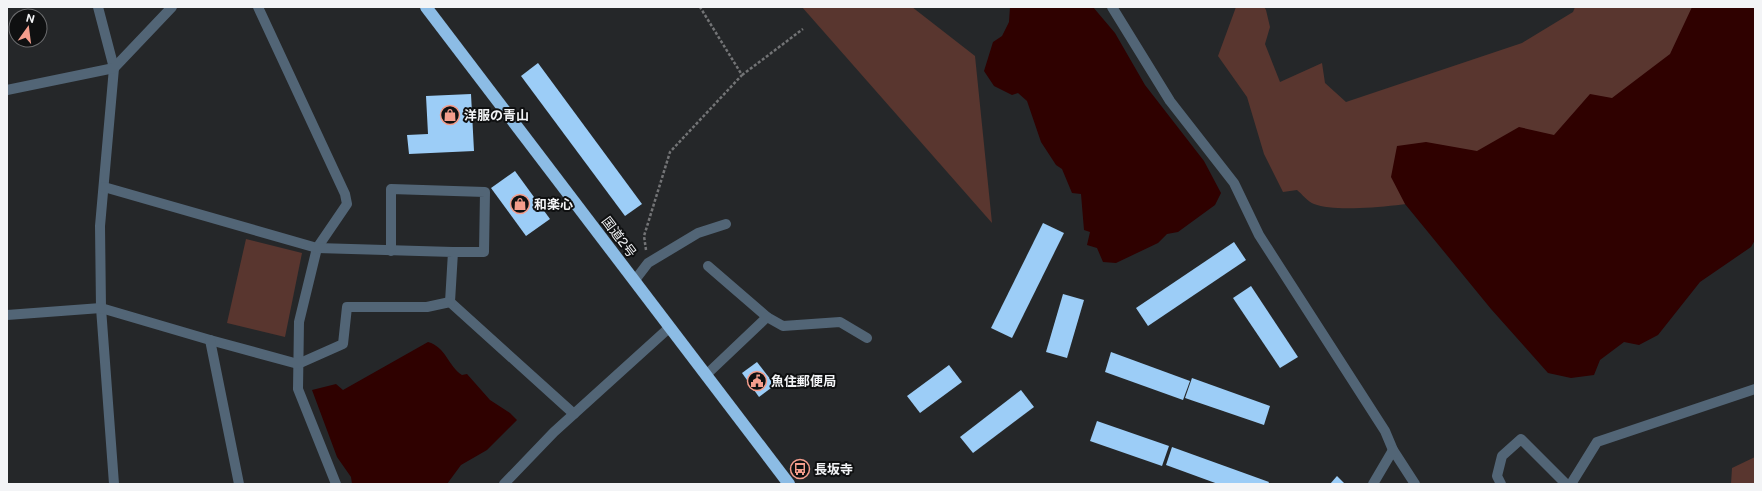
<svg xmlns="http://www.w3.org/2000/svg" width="1762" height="491" font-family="'Public Sans','Noto Sans JP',sans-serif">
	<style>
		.green { fill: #59362f }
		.water { fill: #2f0100 }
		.building { fill: #9ccdf7 }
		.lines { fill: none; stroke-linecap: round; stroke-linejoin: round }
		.path { stroke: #737476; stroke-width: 2.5; stroke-dasharray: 3 2; stroke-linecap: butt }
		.minor { stroke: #526576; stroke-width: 10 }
		.highway { stroke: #8cbce5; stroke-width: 12 }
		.labels { text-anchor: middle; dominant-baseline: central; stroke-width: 4; stroke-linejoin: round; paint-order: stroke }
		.poi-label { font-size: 13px; font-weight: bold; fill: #f3f4f6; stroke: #0f1011; text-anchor: start }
		.street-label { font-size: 13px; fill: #f3f4f6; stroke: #0f1011 }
	</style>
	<rect width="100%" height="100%" fill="#252729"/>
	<g class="green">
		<polygon points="802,7 912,7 975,56 992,223"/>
		<path d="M1236,7H1264L1266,10L1270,27L1265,44L1280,82L1322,63L1325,83L1346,102L1522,43L1573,12L1575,7H1755L1616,115L1437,200C1408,204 1339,214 1314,204C1308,202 1302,194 1297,190L1283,192L1264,154L1247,97L1218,56Z"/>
		<polygon points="246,239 302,253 285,337 227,323"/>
		<polygon points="1755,457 1755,484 1731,484 1732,468"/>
	</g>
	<g class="water">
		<polygon points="1010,7 1093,7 1115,33 1145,85 1204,161 1221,193 1215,205 1178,232 1167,234 1158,243 1116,263 1103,262 1097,248 1087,245 1090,232 1084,230 1081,194 1072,193 1062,169 1056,165 1041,142 1027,101 1018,93 1012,95 994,86 984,71 993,42 1002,36 1009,22"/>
		<polygon points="1692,7 1755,7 1755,240 1751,247 1700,282 1658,335 1639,345 1624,342 1600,360 1594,375 1571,378 1548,373 1491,309 1405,204 1391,177 1397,146 1426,142 1477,151 1519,127 1554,135 1590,94 1612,98 1670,54"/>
		<path d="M428,342C446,347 448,366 462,375L467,374L490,400L510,413L517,420L487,450L461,465L447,484H352L351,477L337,457L312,390L336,384L343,390Z"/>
	</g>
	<g class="building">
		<polygon points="538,63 642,204 625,216 521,76"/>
		<polygon points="471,94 474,151 409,154 407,135 428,134 426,96"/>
		<polygon points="515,171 550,219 526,236 491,188"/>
		<polygon points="1043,223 1064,233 1012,338 991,328"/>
		<polygon points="1234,242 1246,260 1148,326 1136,308"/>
		<polygon points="1251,286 1298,357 1280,368 1233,298"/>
		<polygon points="1063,294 1084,300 1067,358 1046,352"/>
		<polygon points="1111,352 1190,381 1183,400 1105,372"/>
		<polygon points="757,362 775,385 759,397 742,373"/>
		<polygon points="949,365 962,382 920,413 907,396"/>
		<polygon points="1192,378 1270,406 1264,425 1185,398"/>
		<polygon points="1021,390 1034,407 973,453 960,437"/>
		<polygon points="1097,421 1169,446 1162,466 1090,441"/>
		<polygon points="1172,447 1269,482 1268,484 1218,484 1166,465"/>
		<polygon points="1337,476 1345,484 1330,484"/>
	</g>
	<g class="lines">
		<g class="path">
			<polyline points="742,75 803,29"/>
			<polyline points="646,250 644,236 670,152 742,75 700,7"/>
		</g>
		<g class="minor">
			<polyline points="98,7 114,68 100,226 101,308 114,484"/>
			<polyline points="258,7 345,194 347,204 317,248 299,322 298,389 336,484"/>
			<polyline points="1112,7 1170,101 1234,183 1259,235 1385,431 1393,450 1415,484"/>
			<polyline points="7,90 114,68 172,7"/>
			<polyline points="104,187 317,248 453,252 450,302 574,414"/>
			<polyline points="391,251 391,189 485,192 484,252 453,252"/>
			<polyline points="708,266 767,317 783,326 840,322 867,338"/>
			<polyline points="635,280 648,263 698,233 726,224"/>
			<polyline points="7,315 101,308 210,340 298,364 343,344 347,307 427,307 450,302"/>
			<polyline points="210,340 239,484"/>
			<polyline points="706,375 767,317"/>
			<polyline points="504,484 554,432 670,327"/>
			<polyline points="1373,484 1393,450"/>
			<polyline points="1501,484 1497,476 1502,456 1521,439 1566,484"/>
			<polyline points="1571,484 1597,442 1755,389"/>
		</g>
		<polyline class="highway" points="426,7 789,484"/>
	</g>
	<defs>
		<symbol id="shop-ring" viewBox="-11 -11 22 22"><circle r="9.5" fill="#0f1011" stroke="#f49d8c" stroke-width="1.5"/><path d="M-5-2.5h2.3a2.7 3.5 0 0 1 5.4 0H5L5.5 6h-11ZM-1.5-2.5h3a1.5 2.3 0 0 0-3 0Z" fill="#f49d8c"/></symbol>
		<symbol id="civic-ring" viewBox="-11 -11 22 22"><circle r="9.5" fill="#0f1011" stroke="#f49d8c" stroke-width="1.5"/><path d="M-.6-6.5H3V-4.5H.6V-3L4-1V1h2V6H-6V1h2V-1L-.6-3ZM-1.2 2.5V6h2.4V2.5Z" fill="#f49d8c"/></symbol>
		<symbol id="bus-ring" viewBox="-11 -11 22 22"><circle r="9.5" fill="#0f1011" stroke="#f49d8c" stroke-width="1.5"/><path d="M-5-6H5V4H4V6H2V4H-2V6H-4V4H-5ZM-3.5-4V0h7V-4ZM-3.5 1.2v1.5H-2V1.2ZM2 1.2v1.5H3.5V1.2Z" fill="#f49d8c"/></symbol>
	</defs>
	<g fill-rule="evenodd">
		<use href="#shop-ring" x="439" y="104" width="22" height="22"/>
		<use href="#shop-ring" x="509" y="193" width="22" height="22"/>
		<use href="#civic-ring" x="746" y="370" width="22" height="22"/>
		<use href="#bus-ring" x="789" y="458" width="22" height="22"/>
	</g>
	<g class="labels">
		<g class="poi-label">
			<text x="464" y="115">洋服の青山</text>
			<text x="534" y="204">和楽心</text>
			<text x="771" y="381">魚住郵便局</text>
			<text x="814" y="469">長坂寺</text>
		</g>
		<g class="street-label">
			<text transform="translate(619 237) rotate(53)">国道2号</text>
		</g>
	</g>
	<rect width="1762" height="491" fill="none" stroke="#f3f4f6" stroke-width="16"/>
	<g transform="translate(28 28) rotate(14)"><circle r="19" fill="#0f1011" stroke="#6a6b6d"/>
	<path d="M0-3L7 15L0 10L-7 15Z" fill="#f49d8c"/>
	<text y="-6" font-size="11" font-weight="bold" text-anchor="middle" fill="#f3f4f6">N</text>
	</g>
</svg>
